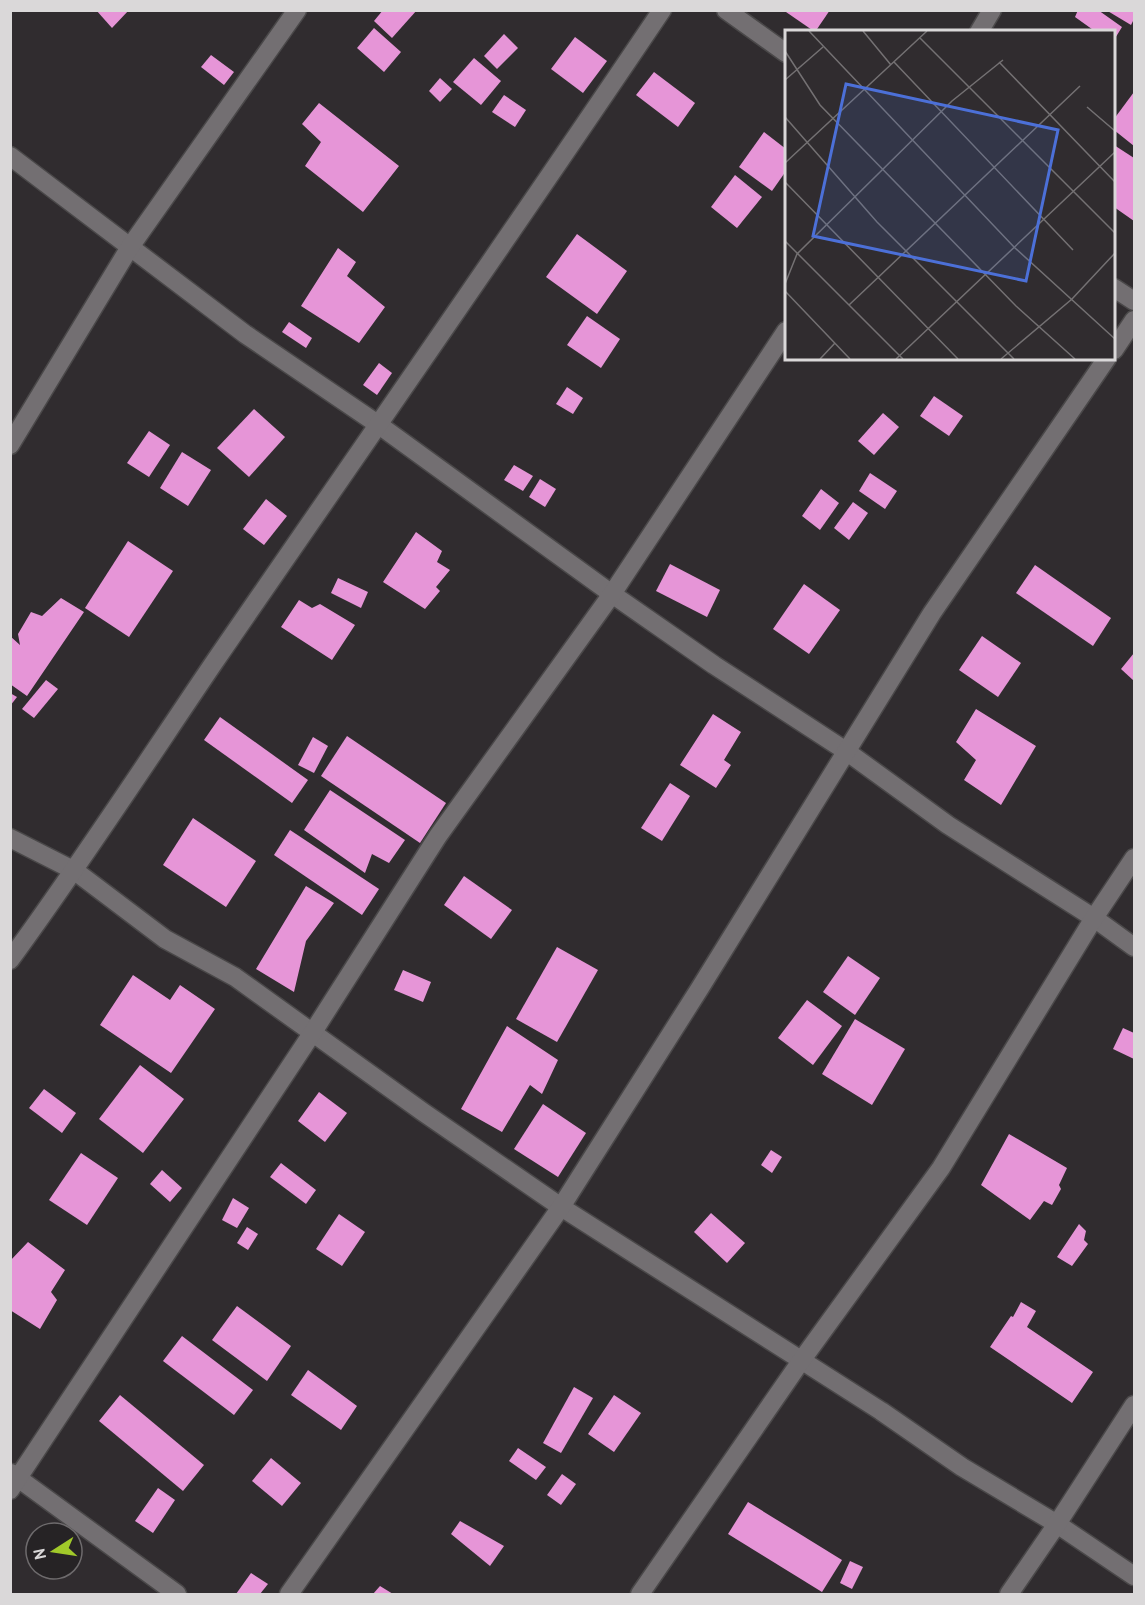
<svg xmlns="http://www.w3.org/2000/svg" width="1145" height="1605" font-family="'PT Sans',sans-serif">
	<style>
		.building { fill: #e695d7 }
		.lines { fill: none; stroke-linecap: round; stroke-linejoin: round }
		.street-casing { stroke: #4a4849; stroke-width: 21 }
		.street { stroke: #736f72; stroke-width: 18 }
		.inset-road { fill: none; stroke: #747173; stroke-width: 1.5 }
		.view { fill: #4c70d8; fill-opacity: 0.15; stroke: #4c70d8; stroke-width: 3 }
		.inset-edge { fill: none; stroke: #dad8d9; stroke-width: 3 }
	</style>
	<rect width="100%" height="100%" fill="#302c2f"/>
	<g class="building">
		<polygon points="96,10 129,10 112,28"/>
		<polygon points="383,10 417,10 392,38 374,21"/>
		<polygon points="787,10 830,10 815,32 786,12"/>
		<polygon points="1078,10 1098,10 1122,27 1114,40 1114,32 1096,32 1075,17"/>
		<polygon points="1106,10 1134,10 1134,19 1131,25"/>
		<polygon points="374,28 401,52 384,72 357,48"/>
		<polygon points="504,34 518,48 497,69 484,56"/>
		<polygon points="575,37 607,61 583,93 551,69"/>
		<polygon points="211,55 234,72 224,85 201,67"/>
		<polygon points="474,58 501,81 481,105 453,82"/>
		<polygon points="654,72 695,103 678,127 636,95"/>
		<polygon points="440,78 452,89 440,102 429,91"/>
		<polygon points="1134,92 1134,146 1114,130 1114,119"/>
		<polygon points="504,95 526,110 515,127 492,112"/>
		<polygon points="319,103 399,166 363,212 305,166 321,142 302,124"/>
		<polygon points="764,132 786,149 786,171 772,191 739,167"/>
		<polygon points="1114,145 1134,158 1134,221 1114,207"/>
		<polygon points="735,175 762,197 737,228 711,207"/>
		<polygon points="577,234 627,271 597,314 546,277"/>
		<polygon points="338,248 356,262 347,276 385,307 359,343 301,306"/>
		<polygon points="587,316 620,339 601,368 567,345"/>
		<polygon points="289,322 312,338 306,348 282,332"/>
		<polygon points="379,363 392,373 377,395 363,385"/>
		<polygon points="567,387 583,398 573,414 556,404"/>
		<polygon points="934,396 963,416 949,436 920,416"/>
		<polygon points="254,409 285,437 249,477 217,448"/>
		<polygon points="883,413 899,427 874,455 858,441"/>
		<polygon points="149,431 170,445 149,477 127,463"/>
		<polygon points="182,452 211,470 188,506 160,488"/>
		<polygon points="514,465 533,476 523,491 504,480"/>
		<polygon points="870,473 897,491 885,509 859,491"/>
		<polygon points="540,479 556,489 545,507 529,497"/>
		<polygon points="821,489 839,503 820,530 802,516"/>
		<polygon points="266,499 287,516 264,545 243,529"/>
		<polygon points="853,502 868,513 849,540 834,528"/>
		<polygon points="416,532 442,551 437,562 450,570 436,587 440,591 425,609 383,582"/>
		<polygon points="128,541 173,571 129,637 85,608"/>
		<polygon points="670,564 720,590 707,617 656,591"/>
		<polygon points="1035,565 1111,618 1093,646 1016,593"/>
		<polygon points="338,578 368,592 361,608 331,593"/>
		<polygon points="804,584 840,610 809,654 773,629"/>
		<polygon points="61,598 84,612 27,696 10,684 10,636 20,645 18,634 31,612 42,616"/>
		<polygon points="299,600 312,608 320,604 355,625 332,660 281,627"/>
		<polygon points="982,636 1021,663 998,697 959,670"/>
		<polygon points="1134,653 1134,681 1121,669"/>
		<polygon points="46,680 58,689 34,718 22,709"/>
		<polygon points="10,693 17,697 10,706"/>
		<polygon points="976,709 1036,746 1001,805 964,780 976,760 956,742"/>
		<polygon points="713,714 741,732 724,760 731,765 716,788 680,765"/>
		<polygon points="220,717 308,780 292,803 204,740"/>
		<polygon points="347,736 446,803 420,843 321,776"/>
		<polygon points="313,737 328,746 314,773 298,765"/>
		<polygon points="670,783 690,796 662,841 641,828"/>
		<polygon points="330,790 405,840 389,863 372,854 365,873 304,830"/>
		<polygon points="193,818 256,861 226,907 163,865"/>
		<polygon points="290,830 379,889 362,915 274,855"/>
		<polygon points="464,876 512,910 491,939 444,905"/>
		<polygon points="306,886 334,903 306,941 294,992 256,969"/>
		<polygon points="557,947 598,970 557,1042 516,1019"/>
		<polygon points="848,956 880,978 855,1015 823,992"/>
		<polygon points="403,970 431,982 423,1002 394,990"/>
		<polygon points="133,975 170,1000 180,985 215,1009 171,1073 100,1025"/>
		<polygon points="807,1000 842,1026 813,1065 778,1038"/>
		<polygon points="855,1019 905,1049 872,1105 822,1074"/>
		<polygon points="507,1026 558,1060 542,1094 530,1085 502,1132 461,1109"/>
		<polygon points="1123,1028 1134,1033 1134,1059 1113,1049"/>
		<polygon points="140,1065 184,1099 143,1153 99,1119"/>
		<polygon points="44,1089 76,1113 62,1133 29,1108"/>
		<polygon points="319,1092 347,1113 325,1142 298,1121"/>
		<polygon points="543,1104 586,1133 558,1177 514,1149"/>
		<polygon points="1009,1134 1067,1168 1059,1185 1061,1189 1052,1205 1044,1201 1030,1220 981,1185"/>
		<polygon points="771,1150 782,1157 772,1173 761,1165"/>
		<polygon points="81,1153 118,1178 87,1225 49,1200"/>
		<polygon points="281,1163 316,1190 306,1204 270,1177"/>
		<polygon points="162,1170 182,1188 170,1202 150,1184"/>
		<polygon points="233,1198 249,1208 237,1228 222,1220"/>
		<polygon points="711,1213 745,1243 727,1263 694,1232"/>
		<polygon points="339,1214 365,1232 342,1266 316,1249"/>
		<polygon points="1079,1224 1086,1231 1084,1240 1088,1244 1072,1266 1057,1257"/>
		<polygon points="247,1227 258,1234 248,1250 237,1243"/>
		<polygon points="28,1242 65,1270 51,1292 57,1300 40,1329 10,1310 10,1261"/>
		<polygon points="1021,1302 1036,1311 1027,1327 1093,1372 1072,1403 990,1347 1011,1316 1013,1317"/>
		<polygon points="237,1306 291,1346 267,1381 212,1340"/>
		<polygon points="182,1336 253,1390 234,1415 163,1361"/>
		<polygon points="308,1370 357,1406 341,1430 291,1395"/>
		<polygon points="574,1387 593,1398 561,1453 543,1443"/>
		<polygon points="120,1395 204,1465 183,1491 99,1421"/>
		<polygon points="614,1395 641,1413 614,1452 588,1434"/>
		<polygon points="518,1448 546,1467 536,1480 509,1461"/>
		<polygon points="271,1458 301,1483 282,1506 252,1481"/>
		<polygon points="562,1474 576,1484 561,1505 547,1495"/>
		<polygon points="158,1488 175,1500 153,1533 135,1521"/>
		<polygon points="748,1502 842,1560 822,1592 728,1534"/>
		<polygon points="460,1521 504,1546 490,1566 451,1534"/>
		<polygon points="850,1561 863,1567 852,1589 840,1583"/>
		<polygon points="251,1573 268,1584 260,1594 236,1594"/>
		<polygon points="380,1586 393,1594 373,1594"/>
	</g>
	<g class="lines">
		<defs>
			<g id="street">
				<polyline points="726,10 786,53"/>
				<polyline points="979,32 992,10"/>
				<polyline points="10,156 245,334 379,425 612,594 714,665 846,751 948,825 1094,918 1134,947"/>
				<polyline points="1114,288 1134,301"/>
				<polyline points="1114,350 1134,320"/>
				<polyline points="10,445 130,247 297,10"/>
				<polyline points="10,838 75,871 165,939 235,977 423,1112 561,1207 881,1411 962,1467 1057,1524 1134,1576"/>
				<path d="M10,960C81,863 146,763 213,664C363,446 514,230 662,10"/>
				<polyline points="11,1473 177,1594"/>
				<polyline points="10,1490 313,1032 438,836 612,594 786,331"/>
				<polyline points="289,1594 561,1207 700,988 932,613 1107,358"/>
				<polyline points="640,1594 801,1361 941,1168 1094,918 1134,858"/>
				<polyline points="1009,1594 1057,1524 1134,1405"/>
			</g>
		</defs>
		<use href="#street" class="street-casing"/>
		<use href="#street" class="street"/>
	</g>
	<g transform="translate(785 30)">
		<rect width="330" height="330" fill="#302c2f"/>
		<path class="inset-road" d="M24,1L229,217L330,309M78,1L106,35M135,8L330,203M0,21L35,75L231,276L290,329M109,32L288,220M214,32L330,152M0,50L38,17M302,77L330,101M0,87L92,192L229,329M0,133L142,1M0,152L173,329M0,211L118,329M0,254L12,224L167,71L218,30M0,261L65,329M64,275L295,56M35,329L50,313M111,329L330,122M216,329L287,269L330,223"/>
		<path class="view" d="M61,54L273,100L241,251L28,206Z"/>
		<rect width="330" height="330" class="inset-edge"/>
	</g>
	<rect width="1145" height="1605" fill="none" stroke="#dad8d9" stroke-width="24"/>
	<g transform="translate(54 1551) rotate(258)"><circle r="28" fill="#262325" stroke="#6e6b6d" stroke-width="1.5"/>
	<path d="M0-4.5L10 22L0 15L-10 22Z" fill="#a1c92a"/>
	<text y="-9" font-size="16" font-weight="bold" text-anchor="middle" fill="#dad8d9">N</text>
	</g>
</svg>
